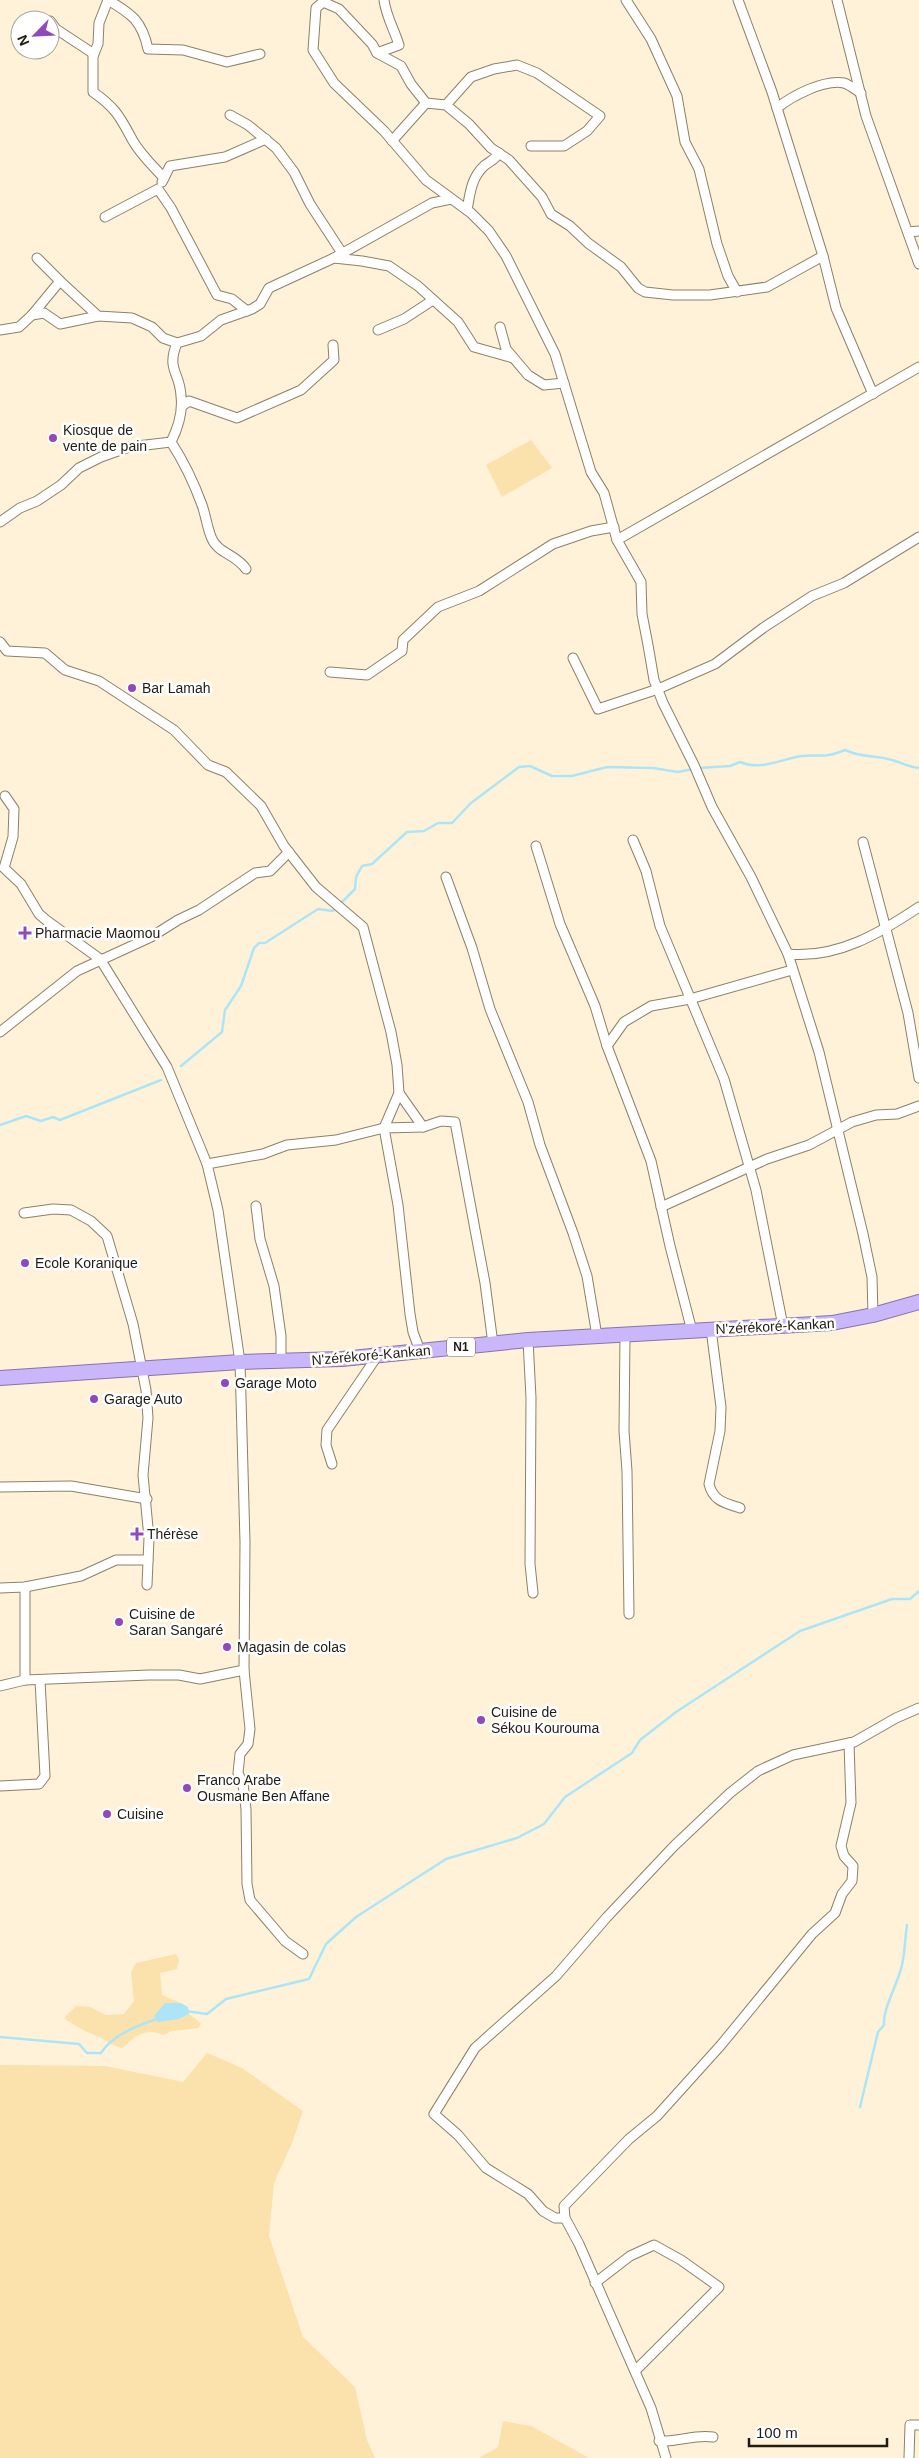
<svg xmlns="http://www.w3.org/2000/svg" width="919" height="2458" font-family="Helvetica,sans-serif">
	<style>
		.green { fill: #fbe1ab }
		.water { fill: #ace5f8 }
		.lines { fill: none; stroke-linecap: round; stroke-linejoin: round }
		.stream { stroke: #ace5f8; stroke-width: 2.5 }
		.minor-casing { stroke: #8c8069; stroke-width: 11 }
		.trunk-casing { stroke: #8674a9; stroke-width: 16 }
		.minor { stroke: #fff; stroke-width: 9 }
		.trunk { stroke: #cab6fb; stroke-width: 14 }
		.poi-dot { fill: #9048bb; stroke: #fff; stroke-width: 2 }
		.labels { text-anchor: middle; dominant-baseline: central; stroke-width: 5; stroke-linejoin: round; paint-order: stroke }
		.shield { fill: #fff; stroke: #64605a; stroke-width: 1 }
		.shield-label { font-size: 12px; font-weight: bold; fill: #211c13 }
		.poi-label { font-size: 14px; fill: #211c13; stroke: #fff; text-anchor: start }
		.street-label { font-size: 14px; fill: #211c13; stroke: #fff }
	</style>
	<rect width="100%" height="100%" fill="#fff2d8"/>
	<g class="green">
		<polygon points="531,440 552,468 502,497 486,465"/>
		<path d="M176,1954L179,1960L177,1969L160,1973L162,1995L181,2003H165L179,2019L189,2014L201,2023L199,2028L172,2031L163,2035C145,2027 136,2036 122,2048C111,2046 107,2040 97,2036C84,2031 75,2026 64,2018L76,2006L90,2007L106,2015L124,2014L134,2001L131,1972L136,1963Z"/>
		<polygon points="207,2053 242,2068 303,2111 292,2143 274,2183 269,2236 303,2337 355,2387 367,2440 375,2458 0,2458 0,2065 105,2066 183,2082"/>
		<polygon points="503,2421 531,2426 589,2458 479,2458 498,2447"/>
	</g>
	<polygon class="water" points="165,2003 181,2003 188,2007 189,2014 179,2019 158,2022 154,2016"/>
	<g class="lines">
		<g class="stream">
			<path d="M698,768L730,766L740,762C761,771 781,759 802,756C822,754 823,759 845,750C862,758 875,755 892,760C902,763 909,767 919,768"/>
			<polyline points="181,1066 222,1032 225,1010 241,986 254,948 259,943 265,943 318,909 333,911 355,889 356,877 362,866 372,864 407,832 424,831 438,823 452,823 471,803 519,767 530,766 552,776 572,776 607,767 653,768 678,772 693,769"/>
			<polyline points="0,1125 26,1116 41,1121 53,1117 60,1120 161,1080"/>
			<polyline points="186,2011 207,2014 226,1999 309,1979 326,1944 356,1917 446,1859 517,1838 544,1824 565,1797 632,1753 640,1740 676,1712 800,1631 892,1599 910,1599 919,1591"/>
			<path d="M0,2037L79,2044L87,2053H101C112,2035 138,2025 157,2019"/>
			<path d="M860,2107L878,2032L884,2025C883,2007 898,1984 902,1965C905,1952 905,1938 907,1925"/>
		</g>
		<defs>
			<g id="minor">
				<path d="M108,0L99,23L98,44L93,56V92C116,108 120,117 133,141C141,155 153,166 164,178"/>
				<path d="M108,0C132,14 142,21 148,49L183,50L227,62L260,54"/>
				<polyline points="626,0 651,39 677,96 685,142 699,169 717,244 728,276 737,292"/>
				<polyline points="738,0 772,92 823,256 836,308 873,394"/>
				<polyline points="837,0 866,116 919,264"/>
				<polyline points="50,21 56,29 94,54"/>
				<path d="M377,53L399,45C394,29 386,16 384,0"/>
				<polyline points="426,103 411,84 401,66 377,53 372,44 339,9 323,2 316,8 313,50 334,83 384,131 426,180 471,213 489,231 506,256 555,354 591,472 604,493 617,540 641,582 642,614 648,645 654,680 663,703 694,765 712,807 751,877 788,954 819,1052 863,1234 872,1277 873,1315"/>
				<polyline points="446,105 471,77 494,69 517,65 537,73 600,116 587,131 564,146 531,146"/>
				<path d="M777,108C792,96 824,79 844,83C850,85 856,90 861,93"/>
				<polyline points="230,115 248,125 276,148 294,172 310,204 342,253"/>
				<polyline points="392,141 426,103 446,105 469,124 491,148 509,160 542,197 551,214 570,226 588,243 621,267 638,288 645,292 673,295 710,295 767,287 823,256"/>
				<polyline points="162,182 170,166 225,157 266,139"/>
				<path d="M467,210C470,194 471,178 484,166C490,161 495,160 499,153"/>
				<polyline points="105,217 158,189 171,208 217,295 232,299 247,311"/>
				<polyline points="908,232 919,231"/>
				<polyline points="334,258 362,261 389,266 418,286 458,322 474,347 513,358"/>
				<polyline points="60,281 98,316 132,318 152,327 163,338 177,343 201,336 221,320 252,309 260,304 269,288 334,258 432,203 451,199"/>
				<polyline points="32,315 44,313 60,324 98,316"/>
				<polyline points="500,327 506,349 528,375 544,385 564,383"/>
				<polyline points="0,330 19,327 32,315 60,281 37,258"/>
				<polyline points="378,330 404,319 433,300"/>
				<polyline points="182,406 189,401 237,418 301,390 334,360 333,345"/>
				<path d="M171,442C184,462 194,483 202,505C206,516 207,528 212,539C218,553 237,555 246,569"/>
				<path d="M0,522L20,508L37,501L61,485L79,468L101,457L129,447L171,442C178,428 183,412 181,396C180,372 166,370 177,343"/>
				<polyline points="617,540 919,367"/>
				<polyline points="0,642 7,651 45,653 65,670 99,681 174,730 208,765 226,772 261,806 284,846 316,887 363,927 391,1032 397,1065 399,1093 384,1128 398,1205 410,1314 413,1332 420,1351"/>
				<polyline points="573,658 598,709 658,689 715,664 763,628 812,596 844,583 919,537"/>
				<polyline points="330,672 367,675 402,651 403,640 438,607 479,591 553,544 591,531 614,527"/>
				<polyline points="633,840 646,871 660,926 724,1079 756,1190 783,1326"/>
				<polyline points="863,842 908,1013 919,1078"/>
				<polyline points="536,846 560,924 595,1006 607,1046 651,1161 670,1246 692,1331"/>
				<polyline points="446,877 472,948 490,1009 528,1102 540,1145 573,1233 587,1276 597,1336"/>
				<path d="M788,954C837,959 880,933 919,907"/>
				<polyline points="0,1032 77,971 151,937 178,920 199,910 255,873 270,871 289,852"/>
				<polyline points="607,1046 624,1022 651,1006 690,999 792,970"/>
				<polyline points="399,1093 423,1127"/>
				<polyline points="207,1164 263,1154 287,1145 336,1140 384,1128 423,1127 441,1121 455,1122 485,1283 493,1344"/>
				<polyline points="256,1206 260,1239 274,1286 281,1336 281,1362"/>
				<polyline points="661,1207 767,1159 809,1145 852,1122 876,1115 897,1114 919,1106"/>
				<polyline points="24,1213 53,1209 71,1210 91,1221 107,1236 133,1324 146,1390 148,1418 143,1475 149,1538 147,1585"/>
				<path d="M711,1329L721,1407L720,1431L709,1484C713,1501 725,1503 740,1508"/>
				<polyline points="625,1335 624,1431 627,1471 629,1614"/>
				<polyline points="528,1340 531,1398 530,1564 533,1593"/>
				<polyline points="332,1464 326,1445 327,1430 378,1355"/>
				<polyline points="0,1487 71,1486 147,1499"/>
				<polyline points="25,1587 25,1680"/>
				<polyline points="0,1588 25,1587 81,1576 116,1560 148,1560"/>
				<polyline points="244,1670 250,1729 248,1744 240,1754 238,1773 243,1784 246,1809 247,1884 250,1900 285,1941 303,1954"/>
				<polyline points="0,1686 25,1680 149,1675 179,1675 200,1679 244,1670 245,1542 240,1362 218,1210 207,1164 167,1067 100,959 46,920 39,914 21,884 4,868 13,837 14,809 5,796"/>
				<polyline points="0,1786 39,1784 45,1776 40,1680"/>
				<polyline points="565,2218 555,2218 543,2211 528,2194 486,2168 458,2135 434,2114 475,2048 556,1976 607,1917 674,1846 730,1793 758,1771 793,1755 854,1742 896,1718 919,1708"/>
				<polyline points="595,2283 630,2256 654,2245 681,2260 719,2287 635,2371"/>
				<path d="M659,2441C680,2442 694,2434 713,2437"/>
				<polyline points="666,2458 651,2408 579,2244 565,2218 564,2206 629,2139 657,2116 721,2045 812,1934 835,1913 842,1894 852,1881 853,1866 844,1856 841,1846 851,1803 849,1743"/>
				<polyline points="909,2458 910,2425 919,2425"/>
			</g>
			<polyline id="trunk" points="0,1378 240,1362 342,1359 528,1340 832,1323 873,1315 919,1302"/>
		</defs>
		<use href="#minor" class="minor-casing"/>
		<use href="#trunk" class="trunk-casing"/>
		<use href="#minor" class="minor"/>
		<use href="#trunk" class="trunk"/>
	</g>
	<g class="poi-dot">
		<circle cx="53" cy="438" r="5"/>
		<circle cx="132" cy="688" r="5"/>
		<path d="M22.5 925.5h5v5h5v5h-5v5h-5v-5h-5v-5h5z"/>
		<circle cx="25" cy="1263" r="5"/>
		<circle cx="225" cy="1383" r="5"/>
		<circle cx="94" cy="1399" r="5"/>
		<path d="M134.5 1526.5h5v5h5v5h-5v5h-5v-5h-5v-5h5z"/>
		<circle cx="119" cy="1622" r="5"/>
		<circle cx="227" cy="1647" r="5"/>
		<circle cx="481" cy="1720" r="5"/>
		<circle cx="187" cy="1788" r="5"/>
		<circle cx="107" cy="1814" r="5"/>
	</g>
	<g class="labels">
		<rect class="shield" x="447" y="1337.5" width="28" height="19" rx="4"/>
		<g class="shield-label">
			<text x="461" y="1347">N1</text>
		</g>
		<g class="poi-label">
			<text x="63" y="430">Kiosque de<tspan x="63" dy="16">vente de pain</tspan></text>
			<text x="142" y="688">Bar Lamah</text>
			<text x="35" y="933">Pharmacie Maomou</text>
			<text x="35" y="1263">Ecole Koranique</text>
			<text x="235" y="1383">Garage Moto</text>
			<text x="104" y="1399">Garage Auto</text>
			<text x="147" y="1534">Thérèse</text>
			<text x="129" y="1614">Cuisine de<tspan x="129" dy="16">Saran Sangaré</tspan></text>
			<text x="237" y="1647">Magasin de colas</text>
			<text x="491" y="1712">Cuisine de<tspan x="491" dy="16">Sékou Kourouma</tspan></text>
			<text x="197" y="1780">Franco Arabe<tspan x="197" dy="16">Ousmane Ben Affane</tspan></text>
			<text x="117" y="1814">Cuisine</text>
		</g>
		<g class="street-label">
			<text transform="translate(775 1326) rotate(-3)">N'zérékoré-Kankan</text>
			<text transform="translate(371 1355) rotate(-5)">N'zérékoré-Kankan</text>
		</g>
	</g>
	<g transform="translate(35 35) rotate(246)"><circle r="24" fill="#ffffff" stroke="#a6a4a1"/>
	<path d="M0-4L9 19L0 12L-9 19Z" fill="#9048bb"/>
	<text y="-8" font-size="14" font-weight="bold" text-anchor="middle" fill="#211c13">N</text>
	</g>
	<path d="M749 2438v8h138v-8" fill="none" stroke="#211c13" stroke-width="2.5"/>
	<text x="756" y="2438" font-size="15" fill="#211c13" stroke="#ffffff" stroke-width="4" paint-order="stroke">100 m</text>
</svg>
